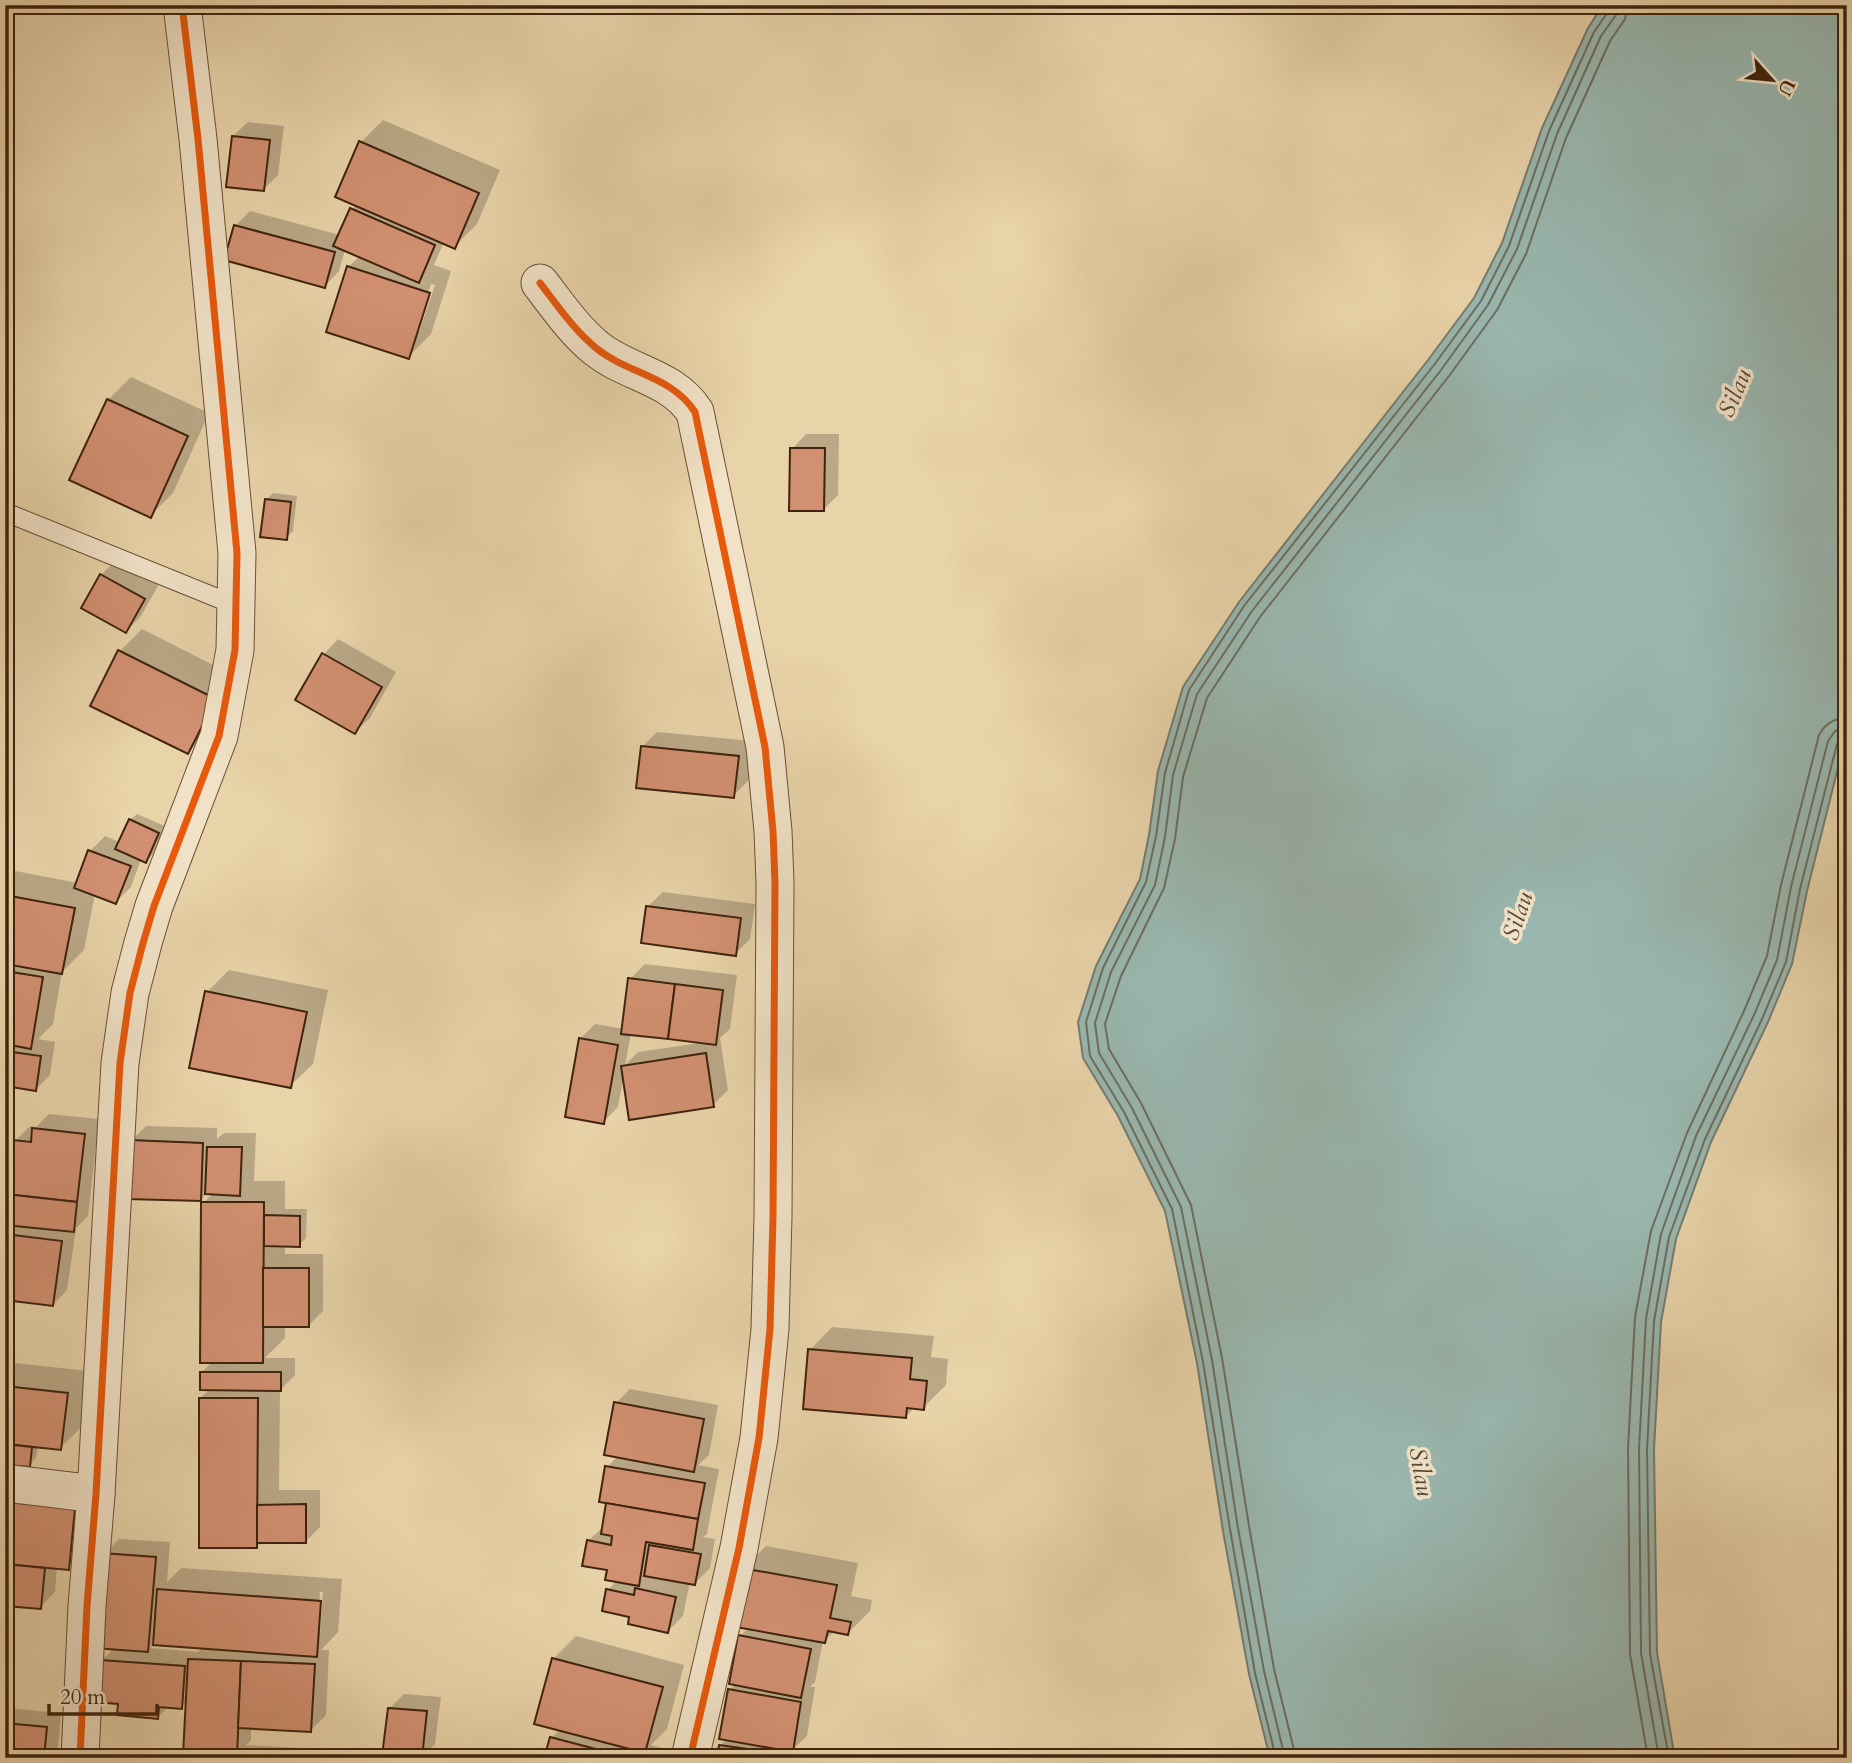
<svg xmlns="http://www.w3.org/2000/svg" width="1852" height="1763" font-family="Cardo,serif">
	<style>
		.water { fill: #99b7af; stroke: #757c6f; stroke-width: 2 }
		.shadow { fill: #0003; fill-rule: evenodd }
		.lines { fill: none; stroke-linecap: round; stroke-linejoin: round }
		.shore { stroke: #6c6d5e; stroke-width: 2 }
		.building { fill: #d19071; stroke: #40230e; stroke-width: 2 }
		.service-casing { stroke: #6a4f35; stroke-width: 20 }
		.minor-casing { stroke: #6a4f35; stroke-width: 39 }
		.service { stroke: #f1e2c7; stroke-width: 18 }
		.minor { stroke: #f1e2c7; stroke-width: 37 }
		.cycleway-casing { stroke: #f1e2c7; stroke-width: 11 }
		.cycleway { stroke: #e8590c; stroke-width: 7 }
		.labels { text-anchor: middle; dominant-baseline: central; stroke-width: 7; stroke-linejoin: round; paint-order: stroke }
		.water-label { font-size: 24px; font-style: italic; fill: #564836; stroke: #f1e2c7 }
	</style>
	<rect width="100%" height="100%" fill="#e9d3a9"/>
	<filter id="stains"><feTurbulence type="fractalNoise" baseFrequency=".00286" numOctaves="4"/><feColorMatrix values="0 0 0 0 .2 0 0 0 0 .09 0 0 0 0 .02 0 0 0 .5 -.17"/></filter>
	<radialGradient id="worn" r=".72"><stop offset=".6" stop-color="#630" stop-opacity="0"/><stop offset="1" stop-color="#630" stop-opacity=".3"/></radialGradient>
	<polygon class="water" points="1603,5 1847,5 1847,732 1807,891 1792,964 1768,1022 1711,1142 1676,1239 1661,1322 1654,1449 1657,1653 1674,1753 1677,1758 1270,1758 1249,1674 1223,1531 1197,1363 1165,1211 1118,1116 1083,1058 1078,1022 1096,966 1140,879 1149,835 1158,771 1183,687 1239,602 1428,360 1474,298 1502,243 1542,128 1588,28"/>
	<g class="shadow">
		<path d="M383,120L500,170L477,224L454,247L444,242L434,265L451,271L431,334L408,357L348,267L360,256L345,250L339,271L325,286L235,226L250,211L340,235L352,209L357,204L361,142ZM431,284L435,285L419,332H416Z"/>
		<polygon points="248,122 284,126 278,175 263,190 233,136"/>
		<polygon points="131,377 209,413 173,493 150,516 72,479 108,400"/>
		<polygon points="806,434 839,434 838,495 823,510 792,449"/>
		<polygon points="273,493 297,496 293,531 286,538 266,500"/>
		<polygon points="116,560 159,584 141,616 126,631 101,575"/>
		<polygon points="142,629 237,677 210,730 188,752 120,651"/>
		<polygon points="338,639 396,672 370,718 355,732 324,654"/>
		<polygon points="657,732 753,741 748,781 733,796 642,747"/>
		<polygon points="137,814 165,826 153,854 146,861 141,859 131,887 116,902 95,894 84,950 62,972 53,1024 38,1039 55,1042 50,1075 36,1089 5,1085 5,869 78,883 90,851 105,836 120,842 130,820"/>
		<polygon points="663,892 755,904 750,939 735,954 648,906"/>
		<path d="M645,964L737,975L730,1029L720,1038L728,1090L713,1105L624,1074L618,1107L603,1122L580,1039L595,1024L624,1029L630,979ZM631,1033L700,1043L638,1052L625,1065Z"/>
		<polygon points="229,970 328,990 313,1064 290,1086 207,992"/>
		<polygon points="49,1114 99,1119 88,1216 76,1228 67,1290 53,1305 5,1298 5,1194 10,1154 14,1150 15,1141 30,1126 36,1127"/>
		<polygon points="146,1126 217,1128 217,1139 224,1133 256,1133 254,1181 285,1181 285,1209 307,1209 306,1238 299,1245 285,1245 285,1254 323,1254 323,1311 308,1326 285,1326 285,1338 265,1358 295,1358 295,1375 280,1390 279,1490 320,1490 320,1527 305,1542 262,1541 257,1547 201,1398 210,1388 202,1372 213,1361 203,1203 213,1193 207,1193 201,1199 131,1141"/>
		<polygon points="832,1327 934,1336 931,1357 948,1359 946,1385 923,1408 915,1407 906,1416 810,1350"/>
		<polygon points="5,1362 89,1371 83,1426 60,1448 38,1446 36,1458 29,1465 5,1463"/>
		<polygon points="630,1389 718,1405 709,1455 698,1465 719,1469 707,1534 703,1537 715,1539 710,1568 695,1583 690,1582 683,1616 668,1631 608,1590 617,1580 588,1541 604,1526 608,1501 607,1467 618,1456 616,1403"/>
		<polygon points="5,1486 89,1493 83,1553 68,1568 57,1567 55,1592 40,1607 13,1605 7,1659 5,1661"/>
		<path d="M119,1539L170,1542L167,1582L181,1568L342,1579L338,1632L321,1650H329L326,1715L311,1730L251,1727V1740L246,1745L338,1750L337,1758H190L194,1753L188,1700L181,1707L169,1706L158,1717L120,1702L101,1661L114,1648L104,1554ZM320,1592H323L320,1633H317ZM155,1643L203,1647L198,1652L150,1648Z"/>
		<polygon points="766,1546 858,1563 851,1596 872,1600 870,1611 848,1633 835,1631 823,1641 815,1682 810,1687 815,1687 807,1736 792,1750 782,1749 781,1758 719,1758 721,1745 727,1739 729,1690 736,1684 740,1636 749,1627 743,1569"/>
		<polygon points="576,1636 684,1665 667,1729 651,1745 665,1749 662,1758 546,1758 551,1738 561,1729 553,1659"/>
		<polygon points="404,1694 441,1697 435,1744 422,1758 384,1755 389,1709"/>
		<polygon points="5,1708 61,1713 57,1758 5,1758"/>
	</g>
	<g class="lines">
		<g class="shore">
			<polyline points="1276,1758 1255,1673 1230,1529 1203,1362 1172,1209 1124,1112 1090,1056 1086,1022 1103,968 1146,882 1156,836 1165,773 1189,690 1244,606 1434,365 1481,301 1509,246 1549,131 1594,32 1608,12 1609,5"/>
			<polyline points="1285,1758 1264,1671 1238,1528 1212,1360 1181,1207 1132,1108 1099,1053 1095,1023 1111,972 1155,885 1165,837 1173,775 1197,694 1252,611 1441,370 1488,305 1517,249 1557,134 1601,36 1616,15 1618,5"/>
			<polyline points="1296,1758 1274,1669 1249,1526 1222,1358 1191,1205 1141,1103 1109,1049 1105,1024 1121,976 1164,888 1175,839 1183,777 1207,698 1260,617 1449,376 1497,310 1526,254 1566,138 1610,41 1625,19 1628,5"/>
			<path d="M1648,1758L1630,1654L1628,1449L1635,1317L1651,1231L1687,1133L1744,1011L1767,956L1781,885L1819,735C1825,724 1834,718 1847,718"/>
			<polyline points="1659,1758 1641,1653 1639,1449 1646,1319 1661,1234 1696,1136 1754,1015 1777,960 1791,887 1828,741 1835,731 1847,728"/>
			<polyline points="1669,1758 1650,1654 1647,1449 1654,1321 1669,1237 1705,1139 1762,1019 1786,962 1800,889 1837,744 1840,739 1847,737"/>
		</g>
	</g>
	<g class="building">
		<polygon points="232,136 270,140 264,191 226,187"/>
		<polygon points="359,141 479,193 455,249 335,197"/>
		<polygon points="350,208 435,245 419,283 333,246"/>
		<polygon points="234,225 335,252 325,288 224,260"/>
		<polygon points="347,266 430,293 409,359 326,332"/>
		<polygon points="107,399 188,436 151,518 69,480"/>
		<polygon points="790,448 825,448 824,511 789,511"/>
		<polygon points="265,499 291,502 287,540 260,537"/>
		<polygon points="100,574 145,599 126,633 81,608"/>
		<polygon points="118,650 216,699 188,754 90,706"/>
		<polygon points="322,653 382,687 355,734 295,700"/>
		<polygon points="641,746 739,756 734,798 636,788"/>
		<polygon points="129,819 159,833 146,863 115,849"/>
		<polygon points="88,850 131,866 116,904 74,888"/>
		<polygon points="5,895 75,908 62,974 5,964"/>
		<polygon points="646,906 741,918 736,956 641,943"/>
		<polygon points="5,971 43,977 31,1049 5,1044"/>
		<polygon points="628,978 675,984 668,1039 621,1034"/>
		<polygon points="675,984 723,990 716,1045 668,1039"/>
		<polygon points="205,991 307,1012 291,1088 189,1068"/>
		<polygon points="579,1038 618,1045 604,1124 565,1117"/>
		<polygon points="5,1051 41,1056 36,1091 5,1086"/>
		<polygon points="706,1053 714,1107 629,1120 621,1066"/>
		<polygon points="32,1128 85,1134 77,1202 5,1194 8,1153 12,1153 13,1140 31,1142"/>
		<polygon points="129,1140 203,1143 201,1201 127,1199"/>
		<polygon points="207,1147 242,1147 240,1196 205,1194"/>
		<polygon points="5,1194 77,1202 74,1232 5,1225"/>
		<polygon points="201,1202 264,1202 263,1363 200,1363"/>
		<polygon points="264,1215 300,1216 300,1247 264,1246"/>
		<polygon points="5,1234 62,1241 53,1306 5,1300"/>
		<rect x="263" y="1268" width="46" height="59"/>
		<polygon points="808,1349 912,1358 910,1379 927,1381 924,1410 907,1408 906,1418 803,1409"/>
		<polygon points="200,1372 281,1372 281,1391 200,1390"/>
		<polygon points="5,1386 68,1393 61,1450 5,1444"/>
		<polygon points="199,1398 258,1398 257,1548 199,1548"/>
		<polygon points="614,1402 704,1419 694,1472 604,1455"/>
		<polygon points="5,1444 32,1447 30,1467 5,1465"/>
		<polygon points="605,1466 705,1483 698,1519 599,1502"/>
		<polygon points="5,1502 75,1508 69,1570 5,1564"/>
		<polygon points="606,1503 698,1519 693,1550 646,1542 639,1586 605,1580 607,1570 582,1566 587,1540 611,1545 612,1536 601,1534"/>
		<polygon points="306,1504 306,1543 257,1543 257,1505"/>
		<polygon points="649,1545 701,1554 695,1585 644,1576"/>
		<polygon points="102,1553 156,1557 148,1652 94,1648"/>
		<polygon points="5,1564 45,1568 41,1609 5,1606"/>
		<polygon points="742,1568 837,1585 830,1618 851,1622 848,1635 828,1631 825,1643 730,1626"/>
		<polygon points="635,1588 676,1597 668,1633 628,1624 629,1617 602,1611 606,1589 634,1595"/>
		<polygon points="157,1589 321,1601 317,1657 153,1645"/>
		<polygon points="738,1635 811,1649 801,1698 729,1684"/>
		<polygon points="552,1658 663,1687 645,1753 534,1724"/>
		<polygon points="188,1659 241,1661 237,1757 183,1755"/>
		<polygon points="100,1660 185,1666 182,1709 159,1707 158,1719 117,1715 118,1704 96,1702"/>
		<polygon points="241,1661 315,1664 311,1732 238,1728"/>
		<polygon points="728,1689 801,1702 793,1752 719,1739"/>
		<polygon points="388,1708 427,1711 422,1758 382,1756"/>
		<polygon points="5,1723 47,1727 44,1758 5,1758"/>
		<polygon points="550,1737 630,1758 544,1758"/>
		<polygon points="719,1745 770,1752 769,1758 717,1758"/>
	</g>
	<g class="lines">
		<defs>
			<polyline id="service" points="5,512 237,606"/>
			<g id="minor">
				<path d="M540,283C557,305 574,330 596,348C628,374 672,376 695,412L765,747L773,831L775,883L773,1217L770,1329L759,1438L739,1548L690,1758"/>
				<polyline points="5,1483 96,1494"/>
				<polyline points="80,1758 87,1606 96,1494 120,1063 130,993 143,943 154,906 219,736 235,650 237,553 198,139 182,5"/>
			</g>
		</defs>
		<use href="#service" class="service-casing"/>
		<use href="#minor" class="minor-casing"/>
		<use href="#service" class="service"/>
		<use href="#minor" class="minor"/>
		<defs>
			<g id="cycleway">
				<path d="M540,283C557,305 574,330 596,348C628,374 672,376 695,412L765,747L773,831L775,883L773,1217L770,1329L759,1438L739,1548L690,1758"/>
				<polyline points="80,1758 87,1606 96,1494 120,1063 130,993 143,943 154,906 219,736 235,650 237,553 198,139 182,5"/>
			</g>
		</defs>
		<use href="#cycleway" class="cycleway-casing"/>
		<use href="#cycleway" class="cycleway"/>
	</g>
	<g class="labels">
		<g class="water-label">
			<text transform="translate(1735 393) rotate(-67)">Silau</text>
			<text transform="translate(1518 916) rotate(-71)">Silau</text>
			<text transform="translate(1421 1472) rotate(80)">Silau</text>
		</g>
	</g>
	<rect width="1852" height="1763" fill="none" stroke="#e9d3a9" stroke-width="28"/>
	<rect x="7" y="7" width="1838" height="1749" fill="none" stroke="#40230e" stroke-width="3.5"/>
	<rect x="14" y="14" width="1824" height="1735" fill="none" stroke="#40230e" stroke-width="2"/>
	<g transform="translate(1772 80) rotate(117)" stroke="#f1e2c7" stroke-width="5" paint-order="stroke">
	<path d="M0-5L12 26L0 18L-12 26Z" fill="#40230e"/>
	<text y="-10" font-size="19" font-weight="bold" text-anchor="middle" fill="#40230e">U</text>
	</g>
	<path d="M49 1704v10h108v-10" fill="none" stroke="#40230e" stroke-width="3.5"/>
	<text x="60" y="1704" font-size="21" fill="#40230e" stroke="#f1e2c7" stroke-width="5" paint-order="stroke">20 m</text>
	<rect width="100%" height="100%" filter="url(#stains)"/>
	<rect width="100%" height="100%" fill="url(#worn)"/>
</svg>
